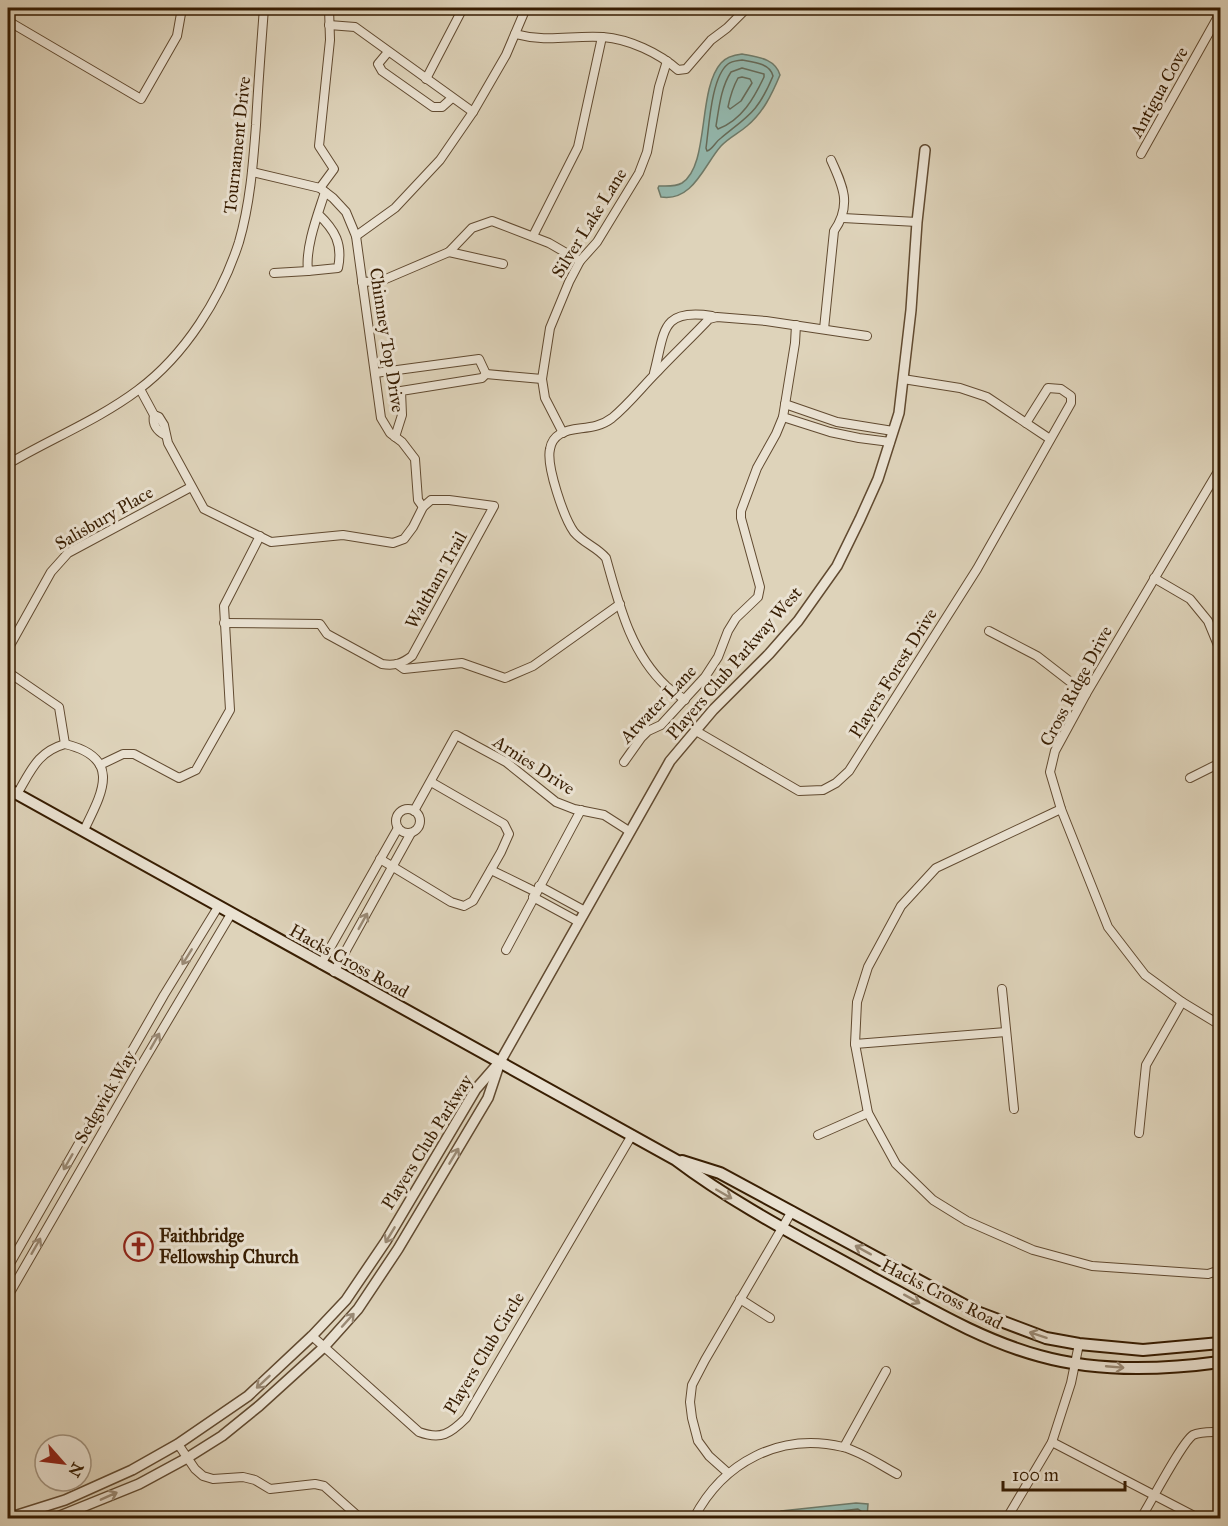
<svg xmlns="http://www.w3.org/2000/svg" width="1228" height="1526" font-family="'IM FELL Great Primer',serif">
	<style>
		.water { fill: #93b8ae; stroke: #6e7a69; stroke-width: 1.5 }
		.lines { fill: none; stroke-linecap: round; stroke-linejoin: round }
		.shore { stroke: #656a58; stroke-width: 1.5 }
		.minor-casing { stroke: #614a30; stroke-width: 10 }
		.tertiary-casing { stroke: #614a30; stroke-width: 12 }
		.secondary-casing { stroke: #371d02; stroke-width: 14 }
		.minor { stroke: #eae2d2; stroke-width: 8 }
		.tertiary { stroke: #eae2d2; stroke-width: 9 }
		.secondary { stroke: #eae2d2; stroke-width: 10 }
		.oneway { stroke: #998974 }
		.labels { text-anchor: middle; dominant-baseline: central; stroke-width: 6; stroke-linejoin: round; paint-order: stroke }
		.street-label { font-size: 18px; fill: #371d02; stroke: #eae2d2 }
		.poi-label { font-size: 18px; font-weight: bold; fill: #371d02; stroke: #eae2d2; text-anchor: start }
	</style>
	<rect width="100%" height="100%" fill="#ded3ba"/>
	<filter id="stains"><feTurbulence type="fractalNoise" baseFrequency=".00333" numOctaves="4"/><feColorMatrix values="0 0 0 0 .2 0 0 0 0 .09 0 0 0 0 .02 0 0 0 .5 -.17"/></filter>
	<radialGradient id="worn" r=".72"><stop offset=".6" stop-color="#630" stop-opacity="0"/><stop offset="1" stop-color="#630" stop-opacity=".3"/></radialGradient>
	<g class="water">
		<path d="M742,54C757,57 775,58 780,75C772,94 763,113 747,126C739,133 728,138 721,146C704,165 693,202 661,197L658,188L659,186C667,186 675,187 682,183C710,165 697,90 721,63C726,57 734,55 742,54Z"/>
		<polygon points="856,1503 868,1504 867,1518 772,1518 781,1511"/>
	</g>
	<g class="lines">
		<g class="shore">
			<path d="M742,60C753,62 770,63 773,76C758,112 749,115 721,138C715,142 713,149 707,151L706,148C709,128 711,77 728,64C732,61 737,61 742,60Z"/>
			<path d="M742,68L764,74V77C754,98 742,120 718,129L716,126C719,108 721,87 731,72Z"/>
			<path d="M742,77L750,79L752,83L741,101L730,109L728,107C730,97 733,87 738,78Z"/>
			<polyline points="779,1518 858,1509 861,1511 861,1518"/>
		</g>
		<defs>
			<g id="minor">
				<polyline points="8,21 141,99 177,36 182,8"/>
				<polyline points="329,25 355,27 473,112"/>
				<path d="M515,34C549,43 570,35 603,37C629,39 659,53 678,70L686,69L711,40L727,28L747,8"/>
				<polyline points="388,52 378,64 382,71 433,107 442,107 452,98"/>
				<polyline points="426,79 463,8"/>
				<polyline points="1141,154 1220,13"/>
				<polyline points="252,172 320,188 333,198 346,212 356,236 381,418 390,433 402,442 415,459 418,500 423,507"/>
				<polyline points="320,188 334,169 319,146 330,40 329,8"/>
				<path d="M318,214C335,230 343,244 338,268L308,271C305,247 318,214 325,192"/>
				<polyline points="843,218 917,222"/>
				<polyline points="356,236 395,208 440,160 473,112 506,55 526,8"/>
				<polyline points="533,236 578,147 602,37"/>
				<polyline points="449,252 503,264"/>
				<polyline points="274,273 308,271"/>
				<polyline points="362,282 381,281 449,252 472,228 492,221 549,243 580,261"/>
				<path d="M824,329L834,231C852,205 843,186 831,160"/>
				<polyline points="375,373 479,359 486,374"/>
				<path d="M654,373C665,332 660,308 712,316"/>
				<polyline points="486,374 542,379"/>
				<polyline points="903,379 960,388 987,397 1050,439"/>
				<path d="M140,389L154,415L159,417L164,425L168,443L204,509L271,542L343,535L393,543L404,539L413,527L423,507L431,500H449L494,506L412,656C402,664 394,666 382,664L327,634L320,624L224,623"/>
				<polyline points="785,404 837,422 893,431"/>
				<path d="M154,415C152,424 157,431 165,435"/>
				<polyline points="783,417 830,432 859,438 890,442"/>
				<polyline points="563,433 545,398 542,379 550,328 569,282 580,261 597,242 639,173 647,152 659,87 667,61"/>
				<polyline points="395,437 402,415 401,391 482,378 486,374"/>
				<path d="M8,464C50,439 98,420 138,390C185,355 221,298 239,242C250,204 253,165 256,125C258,86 261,47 264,8"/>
				<polyline points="1220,468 1086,694 1055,751 1050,772 1061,809 1108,927 1145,975 1182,1002 1220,1025"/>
				<polyline points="1154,578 1190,599 1208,621 1220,650"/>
				<polyline points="989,631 1037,656 1086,694"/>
				<polyline points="8,649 51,572 68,553 191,487"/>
				<polyline points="397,664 404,669 462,663 505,678 533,666 620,604"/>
				<polyline points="8,672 59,707 65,744"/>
				<path d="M685,700C679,695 672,691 666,686C630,652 619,604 606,558C597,547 583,543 574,532C564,518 546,466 550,449C551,443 555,437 560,434C574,425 594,432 612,418C629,404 642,387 657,372C674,354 692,337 709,319L717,317L766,321L867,336"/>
				<polyline points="696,731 799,791 823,790 836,783 849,771 977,569 1071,403 1071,396 1061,389 1048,388 1026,423"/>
				<polyline points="624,762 641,738 648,731 661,725 705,677 718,657 728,631 736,618 758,597 760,587 741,518 741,511 757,468 776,434 783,417 795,343 796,325"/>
				<polyline points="100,765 123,754 134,754 179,778 196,770 230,710 224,606 260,536"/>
				<polyline points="1190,778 1220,763"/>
				<path d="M17,794C31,771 37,752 65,744C123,758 102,793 84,830"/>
				<polyline points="1061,809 936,868 901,906 868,967 857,1002 855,1044 868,1113 896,1164 933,1200 967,1221 1033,1250 1092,1266 1208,1274 1220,1270"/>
				<circle cx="408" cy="821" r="12"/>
				<polyline points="414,811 456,735 506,762 556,802 574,809 604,815 629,831"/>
				<polyline points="380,859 451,902 464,906 473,901 501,852 509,834 504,824 431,782"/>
				<polyline points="491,870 536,892"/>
				<polyline points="539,886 585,911"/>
				<polyline points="533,897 579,922"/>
				<polyline points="506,950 581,810"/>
				<polyline points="321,964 398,828"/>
				<polyline points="334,972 411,833"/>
				<polyline points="1002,989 1014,1109"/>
				<polyline points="855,1044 1006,1032"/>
				<polyline points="1139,1133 1146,1065 1182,1002"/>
				<polyline points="818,1135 868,1113"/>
				<polyline points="8,1267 164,995 218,907"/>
				<polyline points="8,1296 136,1074 231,914"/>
				<polyline points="740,1299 770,1318"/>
				<path d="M312,1336L419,1432C441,1440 450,1434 466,1418L632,1135"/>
				<polyline points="1052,1442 1198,1518"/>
				<polyline points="178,1444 195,1469 203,1476 213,1479 243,1477 255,1480 270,1489 315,1484 324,1486 360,1518"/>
				<polyline points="844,1447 886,1371"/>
				<polyline points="728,1473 709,1456 698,1441 692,1418 690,1402 692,1385 705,1360 792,1211"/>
				<path d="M694,1518C723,1462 780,1432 843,1447C862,1452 880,1465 897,1474"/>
				<polyline points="1007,1518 1052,1442 1071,1383 1079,1344"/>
				<path d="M1141,1518C1150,1504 1182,1442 1193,1435C1201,1431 1212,1432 1220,1432"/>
			</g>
			<g id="tertiary">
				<polyline points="8,1518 65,1500 132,1470 178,1444 248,1396 312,1336 346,1300 386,1241 476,1089 496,1066"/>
				<polyline points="55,1518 139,1484 187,1458 222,1436 259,1406 324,1347 358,1309 398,1249 488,1098 500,1062 670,761 713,710 769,654 798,621 837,566 860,519 878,479 899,413 911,310 917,222 925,150"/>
			</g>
			<g id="secondary">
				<path d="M8,789L676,1160C737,1206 805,1240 871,1277C925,1306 980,1340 1040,1356C1097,1372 1162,1370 1220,1362"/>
				<polyline points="682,1161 720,1173 977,1312 1046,1338 1079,1344 1143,1350 1220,1343"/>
			</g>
		</defs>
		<use href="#minor" class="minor-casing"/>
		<use href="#tertiary" class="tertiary-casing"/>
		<use href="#secondary" class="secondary-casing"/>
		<use href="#minor" class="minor"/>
		<use href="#tertiary" class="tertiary"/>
		<use href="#secondary" class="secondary"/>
	</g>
	<defs><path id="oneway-shaft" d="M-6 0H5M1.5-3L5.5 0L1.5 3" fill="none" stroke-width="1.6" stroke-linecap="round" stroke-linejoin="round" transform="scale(1.5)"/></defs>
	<g class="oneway">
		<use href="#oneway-shaft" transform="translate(363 921) rotate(-61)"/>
		<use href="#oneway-shaft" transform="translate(187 957) rotate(122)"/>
		<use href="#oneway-shaft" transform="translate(155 1041) rotate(-60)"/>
		<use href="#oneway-shaft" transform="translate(454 1156) rotate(-59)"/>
		<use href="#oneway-shaft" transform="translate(68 1162) rotate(120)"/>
		<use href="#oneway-shaft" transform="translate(724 1194) rotate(30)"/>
		<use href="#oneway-shaft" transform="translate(390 1235) rotate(121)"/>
		<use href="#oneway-shaft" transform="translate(36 1246) rotate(-60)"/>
		<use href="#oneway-shaft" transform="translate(863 1250) rotate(-151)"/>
		<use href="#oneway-shaft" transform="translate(912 1299) rotate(29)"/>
		<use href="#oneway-shaft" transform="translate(348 1320) rotate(-48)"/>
		<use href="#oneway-shaft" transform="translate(1038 1335) rotate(-162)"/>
		<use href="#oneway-shaft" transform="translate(1115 1367) rotate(5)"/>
		<use href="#oneway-shaft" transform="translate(263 1382) rotate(137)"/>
		<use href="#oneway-shaft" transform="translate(109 1496) rotate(-24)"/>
	</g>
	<defs>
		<symbol id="church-ring" viewBox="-11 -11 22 22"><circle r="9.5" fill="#eae2d2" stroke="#8f2418" stroke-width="1.5"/><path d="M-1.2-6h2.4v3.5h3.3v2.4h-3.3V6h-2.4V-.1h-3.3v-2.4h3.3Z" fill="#8f2418"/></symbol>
	</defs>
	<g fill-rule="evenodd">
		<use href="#church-ring" x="122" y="1230" width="33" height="33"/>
	</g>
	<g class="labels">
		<g class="street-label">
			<text transform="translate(1159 92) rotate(-61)">Antigua Cove</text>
			<text transform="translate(237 145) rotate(-84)">Tournament Drive</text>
			<text transform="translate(589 223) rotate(-58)">Silver Lake Lane</text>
			<text transform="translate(387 340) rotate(81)">Chimney Top Drive</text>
			<text transform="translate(104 518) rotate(-30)">Salisbury Place</text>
			<text transform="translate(436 580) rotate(-61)">Waltham Trail</text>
			<text transform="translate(734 663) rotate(-49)">Players Club Parkway West</text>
			<text transform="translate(893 673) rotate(-58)">Players Forest Drive</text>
			<text transform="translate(1076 686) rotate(-62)">Cross Ridge Drive</text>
			<text transform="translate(658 704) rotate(-46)">Atwater Lane</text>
			<text transform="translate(534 765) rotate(33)">Arnies Drive</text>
			<text transform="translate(349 961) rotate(29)">Hacks Cross Road</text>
			<text transform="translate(105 1097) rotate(-60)">Sedgwick Way</text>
			<text transform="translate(427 1142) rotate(-58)">Players Club Parkway</text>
			<text transform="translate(942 1294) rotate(27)">Hacks Cross Road</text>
			<text transform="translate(484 1353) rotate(-59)">Players Club Circle</text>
		</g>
		<g class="poi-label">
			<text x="159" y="1236">Faithbridge<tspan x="159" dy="21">Fellowship Church</tspan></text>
		</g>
	</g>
	<rect width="1228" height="1526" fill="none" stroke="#ded3ba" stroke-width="30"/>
	<rect x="9" y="9" width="1210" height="1508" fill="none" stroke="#371d02" stroke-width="3"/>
	<rect x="15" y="15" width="1198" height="1496" fill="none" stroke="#371d02" stroke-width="1.5"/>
	<g transform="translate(63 1463) rotate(118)"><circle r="28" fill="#eae2d2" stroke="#a2937f" stroke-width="1.5"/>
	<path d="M0-4.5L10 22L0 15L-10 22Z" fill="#8f2418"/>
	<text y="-9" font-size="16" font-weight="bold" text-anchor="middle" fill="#371d02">N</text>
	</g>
	<path d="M1003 1481v9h122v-9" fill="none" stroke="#371d02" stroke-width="3"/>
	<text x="1012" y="1481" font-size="18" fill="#371d02" stroke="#eae2d2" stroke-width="4.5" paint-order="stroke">100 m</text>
	<rect width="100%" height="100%" filter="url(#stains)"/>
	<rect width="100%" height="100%" fill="url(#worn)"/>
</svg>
